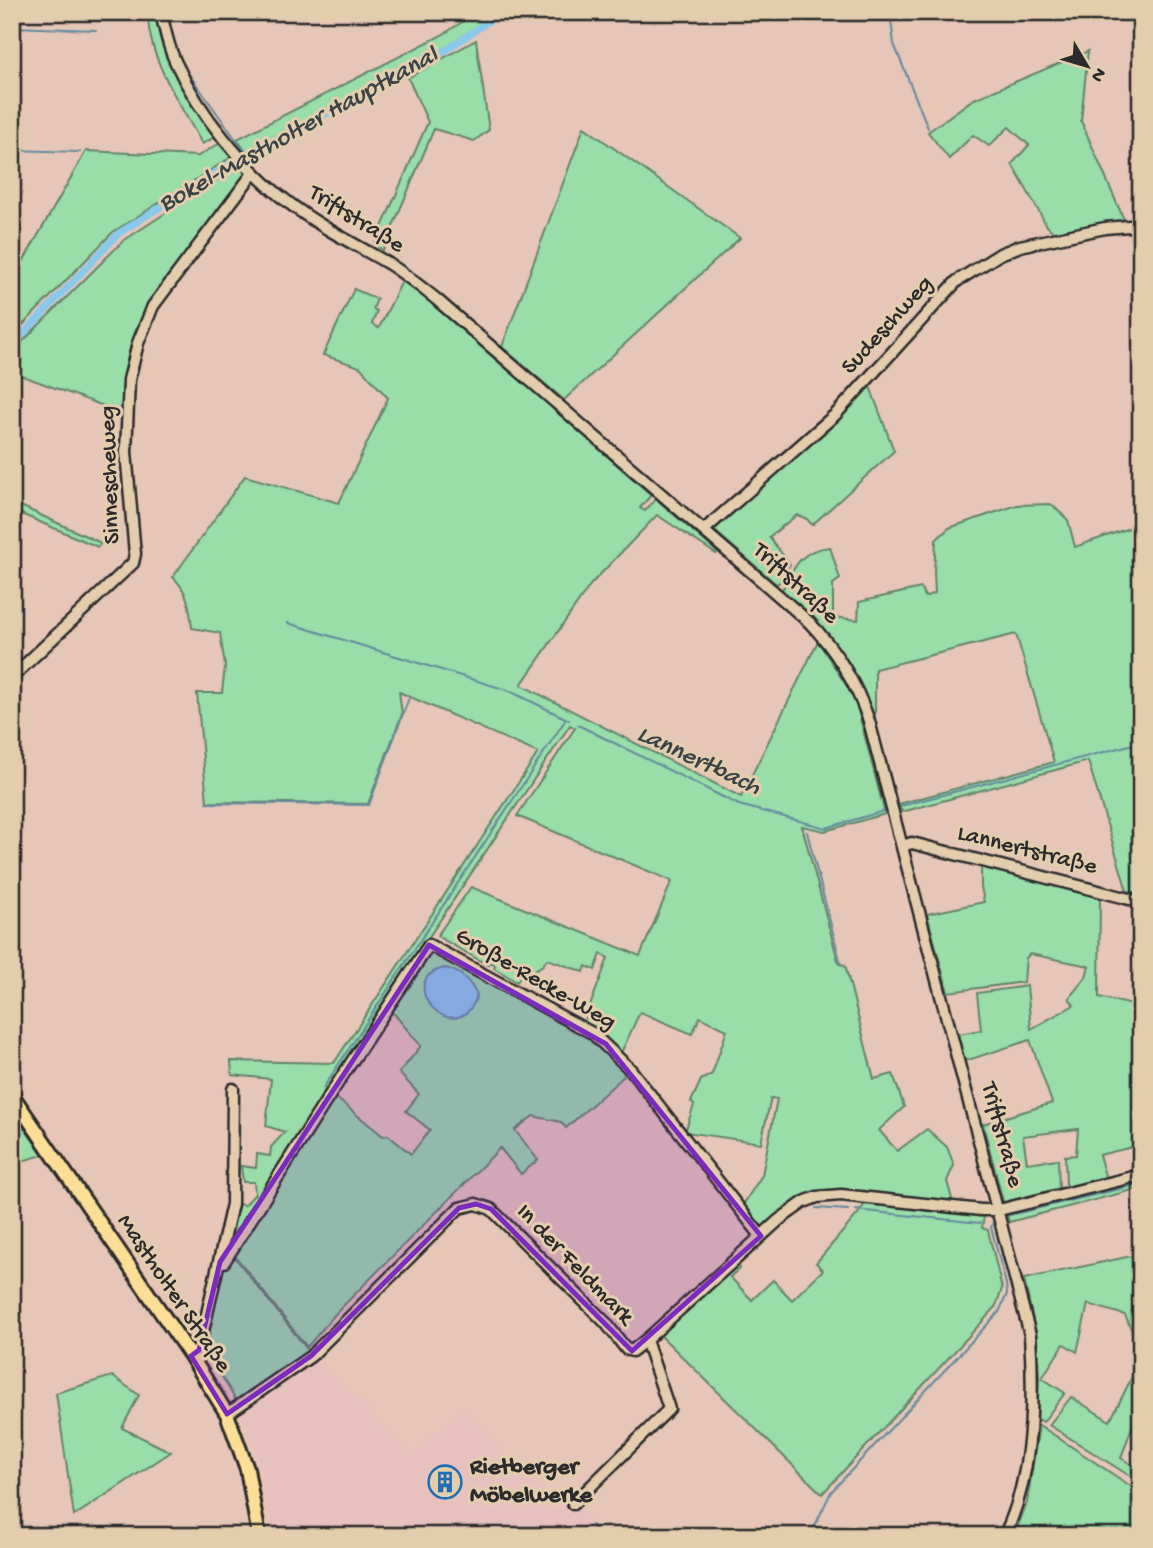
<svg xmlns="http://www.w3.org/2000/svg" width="1153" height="1548" font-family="'Gochi Hand',sans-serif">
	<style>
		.built { fill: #e7c1be }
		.green { fill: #99dda9; stroke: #62846a; stroke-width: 2 }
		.water { fill: #8ac9eb; stroke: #648a9e; stroke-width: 2 }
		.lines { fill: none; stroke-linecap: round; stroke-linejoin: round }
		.stream { stroke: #648a9e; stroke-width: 2 }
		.canal { stroke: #8ac9eb; stroke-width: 7 }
		.minor-casing { stroke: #2b2b2b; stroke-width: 15 }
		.major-casing { stroke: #2b2b2b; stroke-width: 18 }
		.minor { stroke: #e4cdad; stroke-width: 10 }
		.major { stroke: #fdde96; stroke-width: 12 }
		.marked { fill: #7b2cbf; fill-opacity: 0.2; stroke: #7b2cbf; stroke-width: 5; stroke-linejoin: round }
		.labels { text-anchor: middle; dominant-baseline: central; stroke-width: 6; stroke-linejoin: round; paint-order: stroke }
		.street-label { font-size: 24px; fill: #2b2b2b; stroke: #e4cdad }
		.poi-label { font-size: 24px; font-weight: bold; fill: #2b2b2b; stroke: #e4cdad; text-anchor: start }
		.water-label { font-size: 26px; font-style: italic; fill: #394348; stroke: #e4cdad }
	</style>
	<rect width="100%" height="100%" fill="#e6c6b7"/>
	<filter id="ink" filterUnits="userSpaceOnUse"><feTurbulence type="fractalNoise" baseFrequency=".0143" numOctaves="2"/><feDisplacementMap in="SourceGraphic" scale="14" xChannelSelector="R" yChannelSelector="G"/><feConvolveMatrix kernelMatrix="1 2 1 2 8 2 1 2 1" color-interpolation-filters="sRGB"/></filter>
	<g filter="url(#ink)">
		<polygon class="built" points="316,1357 413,1455 461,1408 557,1504 566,1494 608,1536 273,1536 259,1463 240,1410"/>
		<g class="green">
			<path d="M148,12H157L163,41L217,136L202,144C181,105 147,58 148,12Z"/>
			<polygon points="477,12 499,12 432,57 246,152 237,139 444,34"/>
			<polygon points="476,40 489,130 474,141 434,129 383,250 374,245 428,122 408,78"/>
			<polygon points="1088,51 1081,121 1125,222 1056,235 1047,226 1012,164 1029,145 1009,127 989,146 973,135 949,159 928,132 972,100"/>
			<polygon points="584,127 740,238 564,400 502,347"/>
			<polygon points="222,142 233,156 113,232 12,336 12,281 86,151 198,156"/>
			<polygon points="239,165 247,173 244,180 151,305 125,414 12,372 12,357 23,341 123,241"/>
			<path d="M403,279L433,302L651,495L640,508L645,511L656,499L717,552L716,554L657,515L591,584L521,685L741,797L818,641L855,699L885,814L825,831L802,826L839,964L845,965L874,1079L893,1074L904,1107L879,1130L897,1151L927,1129L947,1147L954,1165L947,1181L953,1203L817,1193L766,1227L757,1224L743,1205L762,1175L777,1099L771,1098L761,1143L685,1132L694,1105L691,1102L701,1080L712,1074L727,1030L700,1017L692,1034L640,1012L621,1053L584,1022L608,958L601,954L595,970L586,966L584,972L547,959L543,965L531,972L525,969L517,982L494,968L495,965L491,962L488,965L437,936L471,887L640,956L672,881L517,816L575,728L570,725L321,1099L234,1239H229L235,1204L245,1205L255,1194L254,1182H243L241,1166L256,1168L257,1154L270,1156L271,1147L285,1132L266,1126L271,1079L232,1075L231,1061L334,1063L538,753L399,692L402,714L368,804L207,802L197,693H222L225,666L220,633L192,628C190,608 188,591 173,577L245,476L339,503L388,398L360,367L323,355L354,289L377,299L373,309L377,311L372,324L379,328Z"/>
			<polygon points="869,384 894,451 812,525 807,519 797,515 769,537 790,564 780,582 776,584 715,531 715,524"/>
			<polygon points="12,502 101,543 98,547 12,510"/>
			<path d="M1051,504L1068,520L1075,547L1141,524V894L1127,891L1088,761L902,812L899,804L1054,762L1016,634L875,669V719C859,684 842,649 815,621C805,610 792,602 781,592C794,568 799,550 830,547L840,579L833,584V617L858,620L859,602L921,588L925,597L935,593L934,572L936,540L949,528L1017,505Z"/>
			<polygon points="981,866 1100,897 1099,997 1141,1007 1141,1145 1099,1155 1106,1179 1066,1187 1065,1156 1076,1155 1078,1129 1023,1136 1027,1163 1058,1159 1059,1190 1006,1203 1003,1201 983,1124 1052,1103 1030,1040 965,1061 958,1034 981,1030 977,993 1027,986 1031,1029 1074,1005 1069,998 1086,977 1089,966 1030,954 1026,958 1024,982 948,992 927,914 984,902 981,887"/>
			<polygon points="438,950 589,1034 622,1066 624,1076 566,1128 561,1122 533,1116 515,1130 538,1160 521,1174 500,1148 337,1312 307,1347 233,1253 332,1097 335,1097 383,1136 388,1135 411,1154 430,1130 406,1111 419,1094 399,1073 421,1046 390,1009 426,954"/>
			<polygon points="12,1111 43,1155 12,1164"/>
			<polygon points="1141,1178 1141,1188 1009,1222 1007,1213 1063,1196"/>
			<polygon points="868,1203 984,1216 982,1228 988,1230 1002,1289 995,1308 822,1494 659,1334 736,1264 740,1268 730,1277 752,1300 773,1280 792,1300 823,1270 816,1263 857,1215 864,1205"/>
			<polygon points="232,1254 310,1353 237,1402 215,1365 205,1355 208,1352 203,1345 220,1273"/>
			<polygon points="1141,1254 1141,1351 1125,1315 1088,1304 1077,1352 1064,1344 1042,1378 1065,1393 1043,1422 1037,1418 1039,1376 1037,1338 1024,1279"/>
			<polygon points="1141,1359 1141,1401 1121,1458 1141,1470 1141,1483 1049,1425 1071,1397 1110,1421"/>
			<polygon points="112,1376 139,1395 122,1428 171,1452 74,1516 56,1393"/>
			<polygon points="1039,1425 1141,1493 1141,1536 1054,1536 1048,1533 1047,1536 1014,1536 1027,1503"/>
		</g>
		<path class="water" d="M445,968C461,971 470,981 477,995C458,1055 389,979 445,968Z"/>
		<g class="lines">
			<g class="stream">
				<polyline points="167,12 173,40 184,67 247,155"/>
				<polyline points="890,12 894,44 928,128"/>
				<polyline points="12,27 96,30"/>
				<polyline points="12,150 80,152"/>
				<polyline points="288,623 510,691 569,720"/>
				<polyline points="578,725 739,805 826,828 887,810"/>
				<polyline points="207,803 369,805 409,698"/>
				<polyline points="901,806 1141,742"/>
				<polyline points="807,832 841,964"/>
				<polyline points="12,1083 121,1242"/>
				<polyline points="323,1088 566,719"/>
				<polyline points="12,1108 43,1152"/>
				<polyline points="816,1208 848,1210"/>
				<polyline points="856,1210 980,1223"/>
				<polyline points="1010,1215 1141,1184"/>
				<polyline points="591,1525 601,1536"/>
				<polyline points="810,1536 831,1492 999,1312 1007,1294 1006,1284 991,1227 993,1222"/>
			</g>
			<polyline class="canal" points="12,346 119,233 232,162 433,59 502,12"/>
			<defs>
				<g id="minor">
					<path d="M161,12C165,30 168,47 176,63C199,114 245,170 289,203C320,227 355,244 389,264C405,274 421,287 436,299L809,622C837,651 856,683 869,721L1030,1335C1034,1397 1033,1479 1004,1536"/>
					<polyline points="704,530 836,414 957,281 1000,254 1020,246 1105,228 1141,225"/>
					<polyline points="12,677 133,563 135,554 126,452 129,380 138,343 153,306 254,172"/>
					<polyline points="902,846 912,843 1141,902"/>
					<polyline points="220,1262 224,1262 333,1090 429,945 592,1033 631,1070 761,1236"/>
					<polyline points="191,1356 199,1349 232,1204 233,1089"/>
					<polyline points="227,1414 311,1356 459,1208 476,1204 491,1209 606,1323 626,1349 632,1351 646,1340 779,1220 804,1202 817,1197 841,1195 981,1210 999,1210 1141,1175"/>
					<polyline points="573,1504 669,1409 646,1340"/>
				</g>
				<polyline id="major" points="12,1095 191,1356 227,1414 247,1469 259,1536"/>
			</defs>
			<use href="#minor" class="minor-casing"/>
			<use href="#major" class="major-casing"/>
			<use href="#minor" class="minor"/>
			<use href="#major" class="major"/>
		</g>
	</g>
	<path class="marked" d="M429,945L606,1044L761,1236L632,1351L491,1209L476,1204L459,1208L311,1356L227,1414L191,1356L199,1350L220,1262Z"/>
	<defs>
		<symbol id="building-ring" viewBox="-11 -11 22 22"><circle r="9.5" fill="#e4cdad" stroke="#1f6fb2" stroke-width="1.5"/><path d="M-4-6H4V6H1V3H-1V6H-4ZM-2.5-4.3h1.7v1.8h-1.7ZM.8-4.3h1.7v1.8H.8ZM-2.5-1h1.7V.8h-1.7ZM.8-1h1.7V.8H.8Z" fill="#1f6fb2"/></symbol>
	</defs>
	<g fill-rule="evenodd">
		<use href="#building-ring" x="426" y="1463" width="38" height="38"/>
	</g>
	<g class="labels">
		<g class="street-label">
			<text transform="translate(356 220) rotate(32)">Triftstraße</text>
			<text transform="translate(888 326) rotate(-48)">Sudeschweg</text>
			<text transform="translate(111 475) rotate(-92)">Sinnescheweg</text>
			<text transform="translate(795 584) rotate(43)">Triftstraße</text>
			<text transform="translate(1027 851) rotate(14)">Lannertstraße</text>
			<text transform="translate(535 980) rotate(30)">Große-Recke-Weg</text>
			<text transform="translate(1001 1135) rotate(75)">Triftstraße</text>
			<text transform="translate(574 1265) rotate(46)">In der Feldmark</text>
			<text transform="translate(173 1294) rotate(56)">Mastholter Straße</text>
		</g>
		<g class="poi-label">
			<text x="470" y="1468">Rietberger<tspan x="470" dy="28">Möbelwerke</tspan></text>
		</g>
		<g class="water-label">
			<text transform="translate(299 131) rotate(-29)">Bokel-Mastholter Hauptkanal</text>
			<text transform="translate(698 762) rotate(25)">Lannertbach</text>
		</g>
	</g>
	<rect width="1153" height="1548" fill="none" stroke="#e4cdad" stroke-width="42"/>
	<rect x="21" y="21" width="1111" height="1506" fill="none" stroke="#2b2b2b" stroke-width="2.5" filter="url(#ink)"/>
	<g transform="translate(1087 66) rotate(128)" stroke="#e4cdad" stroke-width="5" paint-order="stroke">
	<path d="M0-5L12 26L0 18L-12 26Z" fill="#2b2b2b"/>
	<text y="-10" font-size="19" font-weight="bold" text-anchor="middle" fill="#2b2b2b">N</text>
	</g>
</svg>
